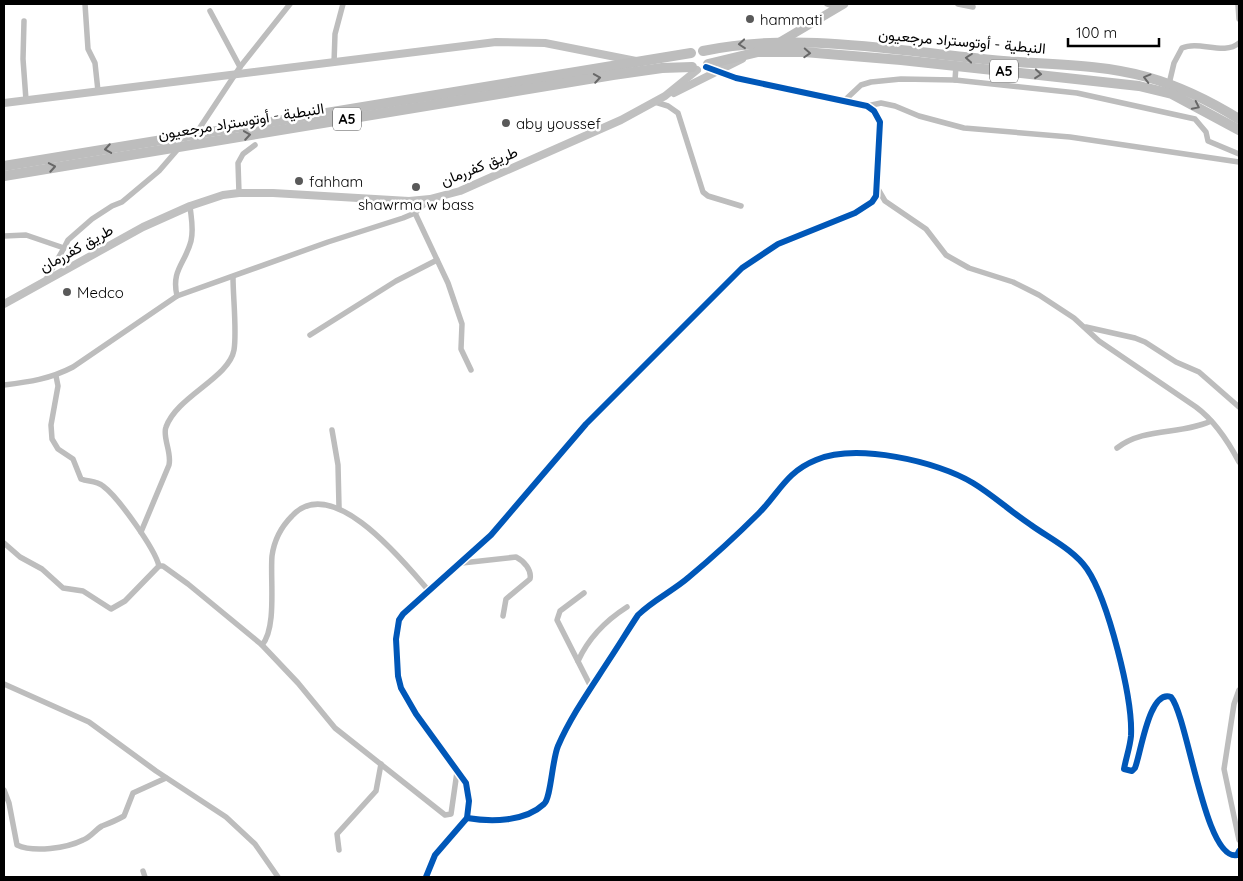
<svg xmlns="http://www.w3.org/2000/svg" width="1243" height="881" font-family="Quicksand,Vazirmatn,sans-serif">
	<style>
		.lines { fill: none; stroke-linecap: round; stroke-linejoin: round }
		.street { stroke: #bdbdbd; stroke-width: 5.5 }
		.secondary { stroke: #c0c0c0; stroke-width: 8 }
		.primary { stroke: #bdbdbd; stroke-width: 9 }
		.highway { stroke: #bdbdbd; stroke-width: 10 }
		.cycleway-casing { stroke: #fff; stroke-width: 9 }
		.cycleway { stroke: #0057b8; stroke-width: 6 }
		.oneway { stroke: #686868 }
		.poi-dot { fill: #595959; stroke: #fff; stroke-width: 2 }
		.labels { text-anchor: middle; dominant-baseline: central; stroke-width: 5; stroke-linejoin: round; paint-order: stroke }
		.shield { fill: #fff; stroke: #4c4c4c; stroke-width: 1 }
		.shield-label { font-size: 14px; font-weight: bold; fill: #000 }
		.poi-label { font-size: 15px; fill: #000; stroke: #fff; text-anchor: start }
		.street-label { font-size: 15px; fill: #000; stroke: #fff }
	</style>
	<rect width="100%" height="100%" fill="#fff"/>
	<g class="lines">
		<g class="street">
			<polyline points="85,4 88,49 95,63 98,91"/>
			<polyline points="827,4 838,8"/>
			<polyline points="958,4 973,7"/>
			<polyline points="1238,4 1239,19"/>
			<polyline points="210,11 240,67"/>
			<polyline points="24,21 23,59 26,100"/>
			<polyline points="334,63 335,34 343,4"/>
			<polyline points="955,80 956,66"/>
			<path d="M1169,84L1174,63L1182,48C1199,40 1224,56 1239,43"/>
			<polyline points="845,100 861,85 871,82 901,79 955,80 1077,93 1195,119 1206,132 1208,141 1239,154"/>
			<polyline points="655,102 668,106 678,113 703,192 708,196 741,206"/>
			<polyline points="867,106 881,103 895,106 919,116 964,128 1070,137 1239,162"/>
			<polyline points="195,135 240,67 290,4"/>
			<path d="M878,189L885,201L926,229L946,255L969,268L1013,282L1039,295L1074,318L1099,341L1196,407C1215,421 1228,441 1239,462"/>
			<polyline points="239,193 238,163 243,154 255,145"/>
			<polyline points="415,213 448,283 462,324 461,349 471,370"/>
			<polyline points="4,236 26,235 64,248 68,240 92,219 112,206 122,202 159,171 178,149"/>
			<polyline points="45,281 64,248"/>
			<path d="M177,296C171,270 185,264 191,241C194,229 191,217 190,206"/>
			<polyline points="1086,327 1135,338 1145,342 1176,362 1199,372 1239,407"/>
			<polyline points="310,335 396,281 437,260"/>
			<path d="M56,376L58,386L51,425L52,439L58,449L73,459L81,479C88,482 96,480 103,486C118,497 155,549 159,566"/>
			<path d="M4,385C29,382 50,379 73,367L177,296L328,242L403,218L415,213L430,199"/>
			<polyline points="332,430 338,465 339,507"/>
			<path d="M1117,448C1144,427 1181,435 1211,421"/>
			<path d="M141,532L169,465C172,452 162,437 166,427C177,396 229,378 234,350C237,332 233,297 233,277"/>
			<path d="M4,543L20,557L42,569L63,588L83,591L111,609L125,601L159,566H163L188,584L262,645C277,628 270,579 272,556C274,541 281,527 292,516C332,472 404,562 429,591"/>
			<path d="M462,563L516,557C524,561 532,570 530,579L506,599L503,616"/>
			<polyline points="584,593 560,611 557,620 591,687"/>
			<polyline points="262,645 298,683 335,728 445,815 451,814 457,772"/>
			<path d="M578,661C589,637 605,621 627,607"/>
			<polyline points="4,684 89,722 156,771 226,817 255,844 278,877"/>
			<polyline points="1239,690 1234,704 1224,769 1239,840"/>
			<path d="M4,790L9,803L17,845C34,853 67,848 83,840C91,837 95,830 102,826C110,823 117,820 124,816L133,793L166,778"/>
			<path d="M467,818C491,822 525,822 544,804C551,798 552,760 558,746C571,716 591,688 609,660C619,645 628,630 638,615C653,600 673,591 689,577C713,557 737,535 759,513C779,493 786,472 816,460C856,443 937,461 973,483C993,495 1011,512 1031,525C1049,538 1074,550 1087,569C1108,600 1133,698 1131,736C1130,747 1126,758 1124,769L1132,771L1135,768C1141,753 1149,689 1171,697C1188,717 1205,862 1237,855L1239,851"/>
			<polyline points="339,850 337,834 376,791 381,764"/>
			<polyline points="143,871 145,877"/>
			<polyline points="426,877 435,855 467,818 469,801 466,783 416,714 401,688 398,676 396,639 399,620 403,614 491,535 586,424 742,268 778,244 855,213 872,202 876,196 880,122 874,111 867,106 736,78 706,67"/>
		</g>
		<g class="secondary">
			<polyline points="674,93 742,59"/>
			<polyline points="4,103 496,42 545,43 636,61"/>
			<polyline points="4,304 143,227 190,206 223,195 239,193 273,193 409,201 430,199 460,191 621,120 665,96 697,70"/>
		</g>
		<polyline class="primary" points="778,43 844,4"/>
		<g class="highway">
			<path d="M703,51C798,31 897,51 992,60C1043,65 1097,63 1147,77C1179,86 1210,101 1239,119"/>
			<polyline points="708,64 758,52 804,52 901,60 1139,86 1172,94 1239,130"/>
			<polyline points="4,166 691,53"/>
			<polyline points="4,176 613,75 662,68 692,67"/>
		</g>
		<defs>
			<g id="cycleway">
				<path d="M467,818C491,822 525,822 544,804C551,798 552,760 558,746C571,716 591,688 609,660C619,645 628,630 638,615C653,600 673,591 689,577C713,557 737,535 759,513C779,493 786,472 816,460C856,443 937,461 973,483C993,495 1011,512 1031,525C1049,538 1074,550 1087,569C1108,600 1133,698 1131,736C1130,747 1126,758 1124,769L1132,771L1135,768C1141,753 1149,689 1171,697C1188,717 1205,862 1237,855L1239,851"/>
				<polyline points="426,877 435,855 467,818 469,801 466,783 416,714 401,688 398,676 396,639 399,620 403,614 491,535 586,424 742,268 778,244 855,213 872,202 876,196 880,122 874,111 867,106 736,78 706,67"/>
			</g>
		</defs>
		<use href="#cycleway" class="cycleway-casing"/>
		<use href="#cycleway" class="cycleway"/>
	</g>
	<defs><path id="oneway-chevron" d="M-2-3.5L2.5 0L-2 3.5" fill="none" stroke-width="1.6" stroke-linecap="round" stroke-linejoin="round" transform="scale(1.25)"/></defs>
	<g class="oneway">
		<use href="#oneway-chevron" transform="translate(742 44) rotate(175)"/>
		<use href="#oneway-chevron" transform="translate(807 53) rotate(3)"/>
		<use href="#oneway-chevron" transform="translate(969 58) rotate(-175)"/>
		<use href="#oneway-chevron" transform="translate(1038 74) rotate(5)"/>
		<use href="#oneway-chevron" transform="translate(597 78) rotate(-9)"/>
		<use href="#oneway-chevron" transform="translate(1147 78) rotate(-165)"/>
		<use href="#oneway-chevron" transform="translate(1196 106) rotate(26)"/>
		<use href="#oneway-chevron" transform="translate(247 135) rotate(-9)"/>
		<use href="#oneway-chevron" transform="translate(108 149) rotate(171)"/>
		<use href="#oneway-chevron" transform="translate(52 167) rotate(-10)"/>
	</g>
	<g class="poi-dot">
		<circle cx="750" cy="19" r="5"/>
		<circle cx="506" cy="123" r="5"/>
		<circle cx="299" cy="181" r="5"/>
		<circle cx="416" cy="187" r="5"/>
		<circle cx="67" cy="292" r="5"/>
	</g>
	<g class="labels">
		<g class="shield">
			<rect x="990" y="59.5" width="28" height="23" rx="4"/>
			<rect x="333" y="107.5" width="28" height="23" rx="4"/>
		</g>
		<g class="shield-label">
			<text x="1004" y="71">A5</text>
			<text x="347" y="119">A5</text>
		</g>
		<g class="poi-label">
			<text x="760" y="19">hammati</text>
			<text x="516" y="123">aby youssef</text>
			<text x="309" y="181">fahham</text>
			<text x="416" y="204" text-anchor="middle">shawrma w bass</text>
			<text x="77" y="292">Medco</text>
		</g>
		<g class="street-label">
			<text transform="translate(962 41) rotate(5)">النبطية - أوتوستراد مرجعيون</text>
			<text transform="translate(241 121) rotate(-9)">النبطية - أوتوستراد مرجعيون</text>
			<text transform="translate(479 166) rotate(-22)">طريق كفررمان</text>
			<text transform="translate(76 248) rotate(-29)">طريق كفررمان</text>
		</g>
	</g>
	<rect width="1243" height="881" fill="none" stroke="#000000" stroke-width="10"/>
	<path d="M1068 38v8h91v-8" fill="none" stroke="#000000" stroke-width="2.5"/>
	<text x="1076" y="38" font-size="15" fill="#000000" stroke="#ffffff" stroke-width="4" paint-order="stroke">100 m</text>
</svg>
